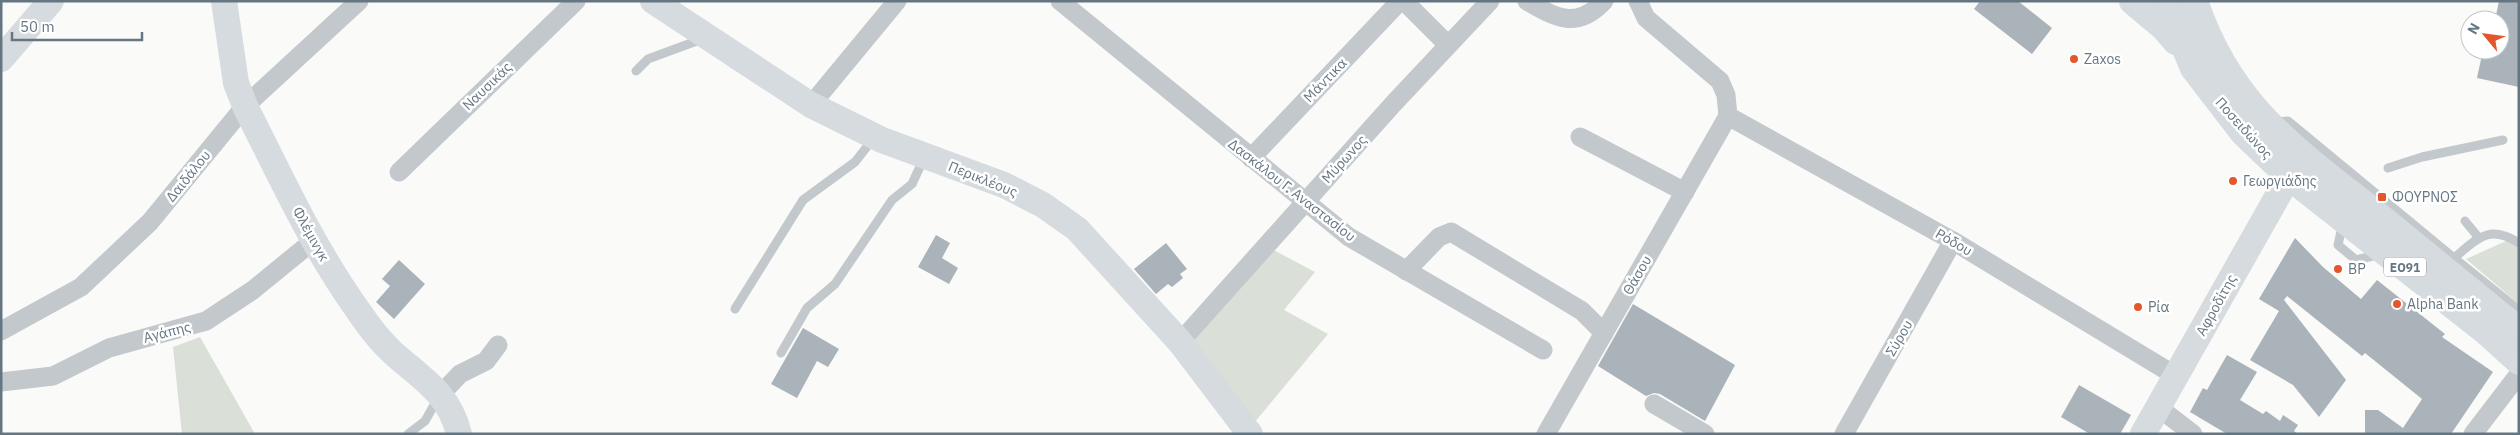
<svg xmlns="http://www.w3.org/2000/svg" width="2520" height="435" font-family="'IBM Plex Sans',sans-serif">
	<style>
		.green { fill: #dadfd7 }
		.building { fill: #aab3b9 }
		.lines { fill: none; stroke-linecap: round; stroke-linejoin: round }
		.lane { stroke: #c3c8cc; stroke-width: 9 }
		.street { stroke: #c3c8cc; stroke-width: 19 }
		.secondary { stroke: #d6dbdf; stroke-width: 26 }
		.primary { stroke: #d6dbdf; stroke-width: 28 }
		.poi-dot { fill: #e4572e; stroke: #fff; stroke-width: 2 }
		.labels { text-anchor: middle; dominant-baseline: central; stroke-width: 5; stroke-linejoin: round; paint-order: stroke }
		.shield { fill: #fff; stroke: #939fa8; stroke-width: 1 }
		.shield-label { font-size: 12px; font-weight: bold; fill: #657683 }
		.poi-label { font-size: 14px; fill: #657683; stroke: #fff; text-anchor: start }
		.street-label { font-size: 14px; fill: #657683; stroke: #fff }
	</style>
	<rect width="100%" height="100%" fill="#fafaf8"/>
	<g class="green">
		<polygon points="2515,237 2519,240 2519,304 2466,259"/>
		<polygon points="1266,246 1315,272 1284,310 1328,334 1254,423 1182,334"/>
		<polygon points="200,337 255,434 182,434 173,347"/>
	</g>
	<g class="building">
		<polygon points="1980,1 2018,1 2052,28 2032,54 1974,9"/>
		<polygon points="2499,1 2519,1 2519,87 2477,78 2483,50 2500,50 2500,20 2495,20"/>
		<polygon points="936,235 950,243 942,258 958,268 949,284 918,267"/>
		<polygon points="2295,238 2323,267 2361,299 2377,280 2445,334 2442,337 2493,372 2451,434 2365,434 2365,410 2378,410 2403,428 2422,399 2365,353 2362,356 2287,296 2284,300 2346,380 2319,417 2293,385 2250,360 2279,311 2259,299"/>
		<polygon points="1166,243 1187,269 1180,274 1183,278 1172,287 1168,284 1156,294 1134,269"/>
		<polygon points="399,260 425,284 394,319 376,302 390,286 382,279"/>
		<polygon points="1633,304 1735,365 1705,421 1660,394 1654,393 1646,396 1598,366"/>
		<polygon points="803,328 839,349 828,367 817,361 797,398 771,384"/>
		<polygon points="2227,355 2257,372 2240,400 2263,414 2266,411 2280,421 2283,415 2298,425 2294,431 2298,434 2227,434 2190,412 2203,388 2207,390"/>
		<polygon points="2079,385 2131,415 2120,434 2090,434 2061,417"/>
	</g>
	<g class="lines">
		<g class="lane">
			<polyline points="636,71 648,59 702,39"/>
			<path d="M2274,122L2288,121L2454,258C2478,238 2489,224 2519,243"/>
			<polyline points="2388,168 2422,157 2503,140"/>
			<polyline points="2465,221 2479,238"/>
			<polyline points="2343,222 2338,245 2356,260 2381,254"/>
			<polyline points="2454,258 2519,310"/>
			<polyline points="735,309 803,200 855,162 873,139"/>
			<polyline points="781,353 807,308 835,284 892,200 912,184 924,158"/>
			<polyline points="408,434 425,421 438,398"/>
		</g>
		<g class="street">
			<polyline points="1060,1 1349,237 1543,350"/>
			<polyline points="1404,1 1448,45"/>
			<path d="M1527,1C1556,18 1577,30 1604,1"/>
			<polyline points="1638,1 1646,18 1720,81 1726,95 1728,116"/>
			<polyline points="811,105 897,1"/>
			<polyline points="1728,116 1953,241 2176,376"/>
			<polyline points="1580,137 1685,192"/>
			<polyline points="1251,158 1400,1"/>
			<polyline points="399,172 576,1"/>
			<polyline points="1406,271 1439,237 1451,232 1582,311 1604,333"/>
			<polyline points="1,331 81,287 150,222 245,106 359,1"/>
			<polyline points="1180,342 1394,103 1490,1"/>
			<polyline points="1,382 53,376 109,348 206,321 253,290 313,241"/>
			<polyline points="441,394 460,374 486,361 498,345"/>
			<polyline points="1654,404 1705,434"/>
			<polyline points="2158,407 2193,434"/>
			<polyline points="1546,434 1728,116"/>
			<polyline points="1844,434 1953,241"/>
			<polyline points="2473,434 2519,374"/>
		</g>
		<g class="secondary">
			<path d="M224,1L236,83L245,106C280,175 312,246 357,309C367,324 380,341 393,353C422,379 449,393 459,434"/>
			<polyline points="653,1 811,105 882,140 1004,185 1043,205 1077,229 1180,342 1250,434"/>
			<polyline points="1,59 51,1"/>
			<polyline points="2143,434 2289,176 2301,159"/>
		</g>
		<g class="primary">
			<polyline points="2133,1 2164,27 2176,41"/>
			<polyline points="2166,1 2194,68 2244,133 2289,176 2486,331 2519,361"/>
			<path d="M2194,1C2229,105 2290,146 2372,211C2421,251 2470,291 2519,331"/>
		</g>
	</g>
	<g class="poi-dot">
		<circle cx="2074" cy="59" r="5"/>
		<circle cx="2233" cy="181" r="5"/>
		<rect x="2377" y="192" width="10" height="10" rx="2.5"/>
		<circle cx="2338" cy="269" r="5"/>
		<circle cx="2397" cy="304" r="5"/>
		<circle cx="2138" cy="307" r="5"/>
	</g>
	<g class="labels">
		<rect class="shield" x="2384" y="257.5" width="42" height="19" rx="4"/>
		<g class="shield-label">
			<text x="2405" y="267">ΕΟ91</text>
		</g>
		<g class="poi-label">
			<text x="2084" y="59">Zaxos</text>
			<text x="2243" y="181">Γεωργιάδης</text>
			<text x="2392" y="197">ΦΟΥΡΝΟΣ</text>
			<text x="2348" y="269">BP</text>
			<text x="2407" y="304">Alpha Bank</text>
			<text x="2148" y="307">Ρία</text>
		</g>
		<g class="street-label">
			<text transform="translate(1325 80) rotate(-46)">Μάντικα</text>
			<text transform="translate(487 86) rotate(-44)">Ναυσικάς</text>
			<text transform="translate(2244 128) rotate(48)">Ποσειδώνος</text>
			<text transform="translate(1344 159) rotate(-48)">Μύρωνος</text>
			<text transform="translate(188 176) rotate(-51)">Δαιδάλου</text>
			<text transform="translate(983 179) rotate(22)">Περικλέους</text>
			<text transform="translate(1292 190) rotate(38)">Δασκάλου Γ. Αναστασίου</text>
			<text transform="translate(311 234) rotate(61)">Φλέμινγκ</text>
			<text transform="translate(1954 242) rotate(30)">Ρόδου</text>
			<text transform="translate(1637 275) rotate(-60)">Θάσου</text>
			<text transform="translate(2216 305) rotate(-61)">Αφροδίτης</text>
			<text transform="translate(167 332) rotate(-14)">Αγάπης</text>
			<text transform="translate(1899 338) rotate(-60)">Σύρου</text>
		</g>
	</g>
	<rect width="2520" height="435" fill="none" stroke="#657683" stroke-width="5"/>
	<g transform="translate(2485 35) rotate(299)"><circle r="24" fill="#ffffff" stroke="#c1c8cd"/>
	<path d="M0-4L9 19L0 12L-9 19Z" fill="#e4572e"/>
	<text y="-8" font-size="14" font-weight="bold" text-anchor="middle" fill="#657683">N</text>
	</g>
	<path d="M12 32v8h130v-8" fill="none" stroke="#657683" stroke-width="2.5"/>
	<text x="20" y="32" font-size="15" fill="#657683" stroke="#ffffff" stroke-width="4" paint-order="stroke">50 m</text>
</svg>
